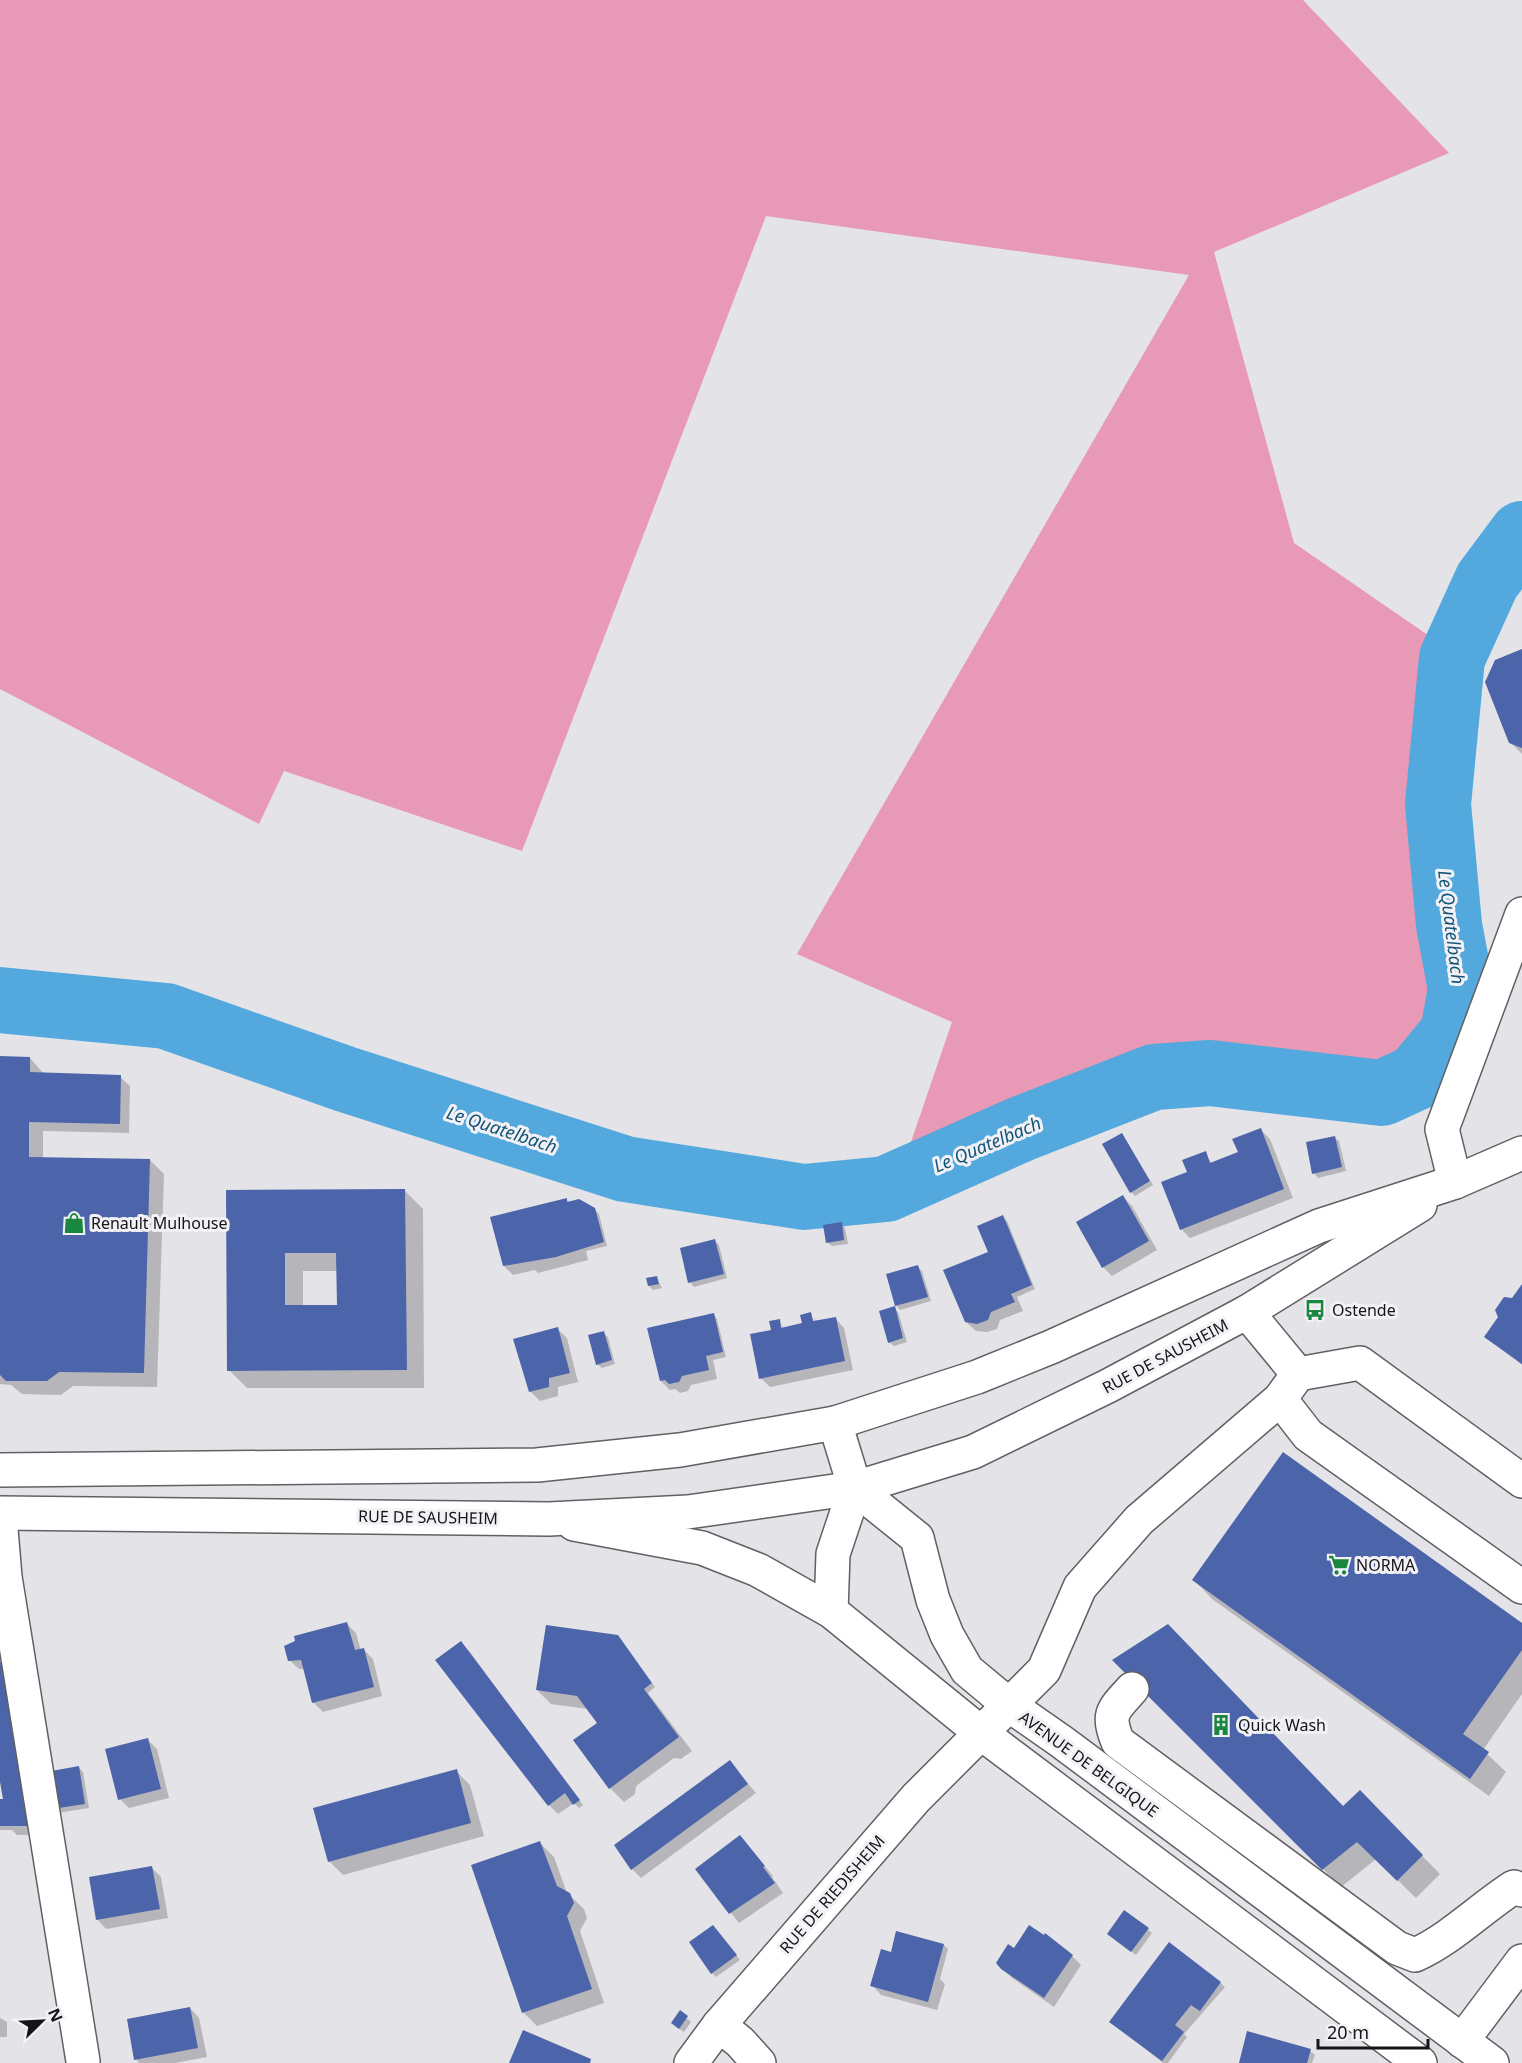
<svg xmlns="http://www.w3.org/2000/svg" width="1522" height="2063" font-family="'Noto Sans',sans-serif">
	<style>
		.green { fill: #e799b5 }
		.shadow { fill: #0003; fill-rule: evenodd }
		.lines { fill: none; stroke-linecap: round; stroke-linejoin: round }
		.river { stroke: #53a9dd; stroke-width: 66 }
		.building { fill: #4c64a9; fill-rule: evenodd }
		.minor-casing { stroke: #616064; stroke-width: 36 }
		.major-casing { stroke: #616064; stroke-width: 36 }
		.minor { stroke: #fff; stroke-width: 33 }
		.major { stroke: #fff; stroke-width: 33 }
		.labels { text-anchor: middle; dominant-baseline: central; stroke-width: 6; stroke-linejoin: round; paint-order: stroke }
		.poi-label { font-size: 16px; fill: #151416; stroke: #f2f1f5; text-anchor: start }
		.street-label { font-size: 16px; fill: #151416; stroke: #f2f1f5 }
		.water-label { font-size: 18px; font-style: italic; fill: #135478; stroke: #f2f1f5 }
	</style>
	<rect width="100%" height="100%" fill="#e4e3e8"/>
	<polygon class="green" points="0,0 1303,0 1449,153 1214,252 1294,543 1438,642 1426,805 1433,1015 1377,1077 1154,1057 899,1177 952,1022 797,954 1189,275 766,216 522,851 284,771 259,824 0,689"/>
	<g class="shadow">
		<polygon points="1522,650 1522,754 1510,742"/>
		<polygon points="0,1057 30,1058 44,1074 120,1077 130,1086 129,1133 43,1131 43,1158 150,1160 164,1174 157,1387 73,1386 61,1395 22,1394 11,1385 0,1384"/>
		<polygon points="1261,1130 1270,1139 1293,1198 1190,1238 1181,1229 1189,1172 1205,1153 1212,1164 1240,1153"/>
		<polygon points="1122,1134 1153,1185 1135,1196 1131,1192"/>
		<polygon points="1334,1137 1339,1141 1346,1171 1318,1178 1314,1173"/>
		<path d="M227,1191H405L423,1209L424,1388H247L229,1370ZM303,1271H338V1307L303,1306Z"/>
		<polygon points="1123,1197 1132,1206 1157,1250 1112,1276 1103,1267"/>
		<polygon points="566,1199 570,1203 595,1210 599,1214 607,1246 586,1251 588,1260 538,1273 535,1270 513,1275 504,1266"/>
		<polygon points="1002,1217 1007,1221 1035,1289 1017,1297 1023,1311 1000,1320 997,1329 987,1332 976,1331 966,1322"/>
		<polygon points="841,1223 845,1228 848,1244 832,1246 827,1242"/>
		<polygon points="715,1241 719,1245 727,1278 694,1287 690,1282"/>
		<polygon points="918,1267 922,1271 931,1301 900,1310 896,1305"/>
		<polygon points="656,1277 662,1288 653,1290 649,1286"/>
		<polygon points="1522,1286 1522,1365 1486,1337"/>
		<polygon points="894,1308 898,1312 907,1342 894,1346 889,1342"/>
		<polygon points="713,1314 717,1319 726,1357 713,1360 717,1379 691,1385 688,1391 680,1393 675,1389 670,1390 661,1381"/>
		<polygon points="811,1314 816,1328 814,1317 816,1322 835,1318 844,1328 853,1370 770,1387 761,1378 779,1321 784,1329 805,1324"/>
		<polygon points="557,1329 567,1338 578,1382 558,1387 558,1396 540,1401 530,1391"/>
		<polygon points="603,1333 608,1337 615,1364 602,1368 597,1364"/>
		<polygon points="1194,1580 1522,1624 1522,1694 1483,1750 1506,1772 1489,1796 1212,1599"/>
		<polygon points="347,1624 356,1633 361,1651 364,1650 373,1659 382,1696 323,1712 313,1702 305,1669 299,1669 289,1660"/>
		<polygon points="621,1642 655,1687 648,1693 692,1751 681,1759 674,1758 636,1786 635,1794 624,1802 610,1788 575,1741 599,1723 588,1709 551,1704 537,1690"/>
		<polygon points="461,1643 470,1652 583,1805 579,1808 574,1803 558,1814 549,1805"/>
		<polygon points="1114,1660 1343,1808 1360,1793 1440,1874 1416,1898 1376,1859 1341,1887"/>
		<polygon points="0,1664 41,1835 17,1835 12,1830 0,1830 0,1801 4,1801 0,1774"/>
		<polygon points="147,1739 157,1749 169,1798 129,1808 120,1799"/>
		<polygon points="729,1761 756,1793 641,1878 632,1869"/>
		<polygon points="79,1768 83,1772 89,1808 57,1813 53,1809"/>
		<polygon points="456,1771 470,1785 484,1836 343,1875 329,1861"/>
		<polygon points="740,1837 773,1876 772,1877 783,1893 739,1923 697,1869"/>
		<polygon points="540,1843 554,1857 567,1893 584,1909 587,1918 580,1931 604,2003 537,2026 523,2012"/>
		<polygon points="152,1868 161,1877 168,1918 106,1929 97,1919"/>
		<polygon points="1125,1912 1152,1933 1136,1955 1113,1938"/>
		<polygon points="717,1931 740,1960 716,1977 712,1973"/>
		<polygon points="944,1945 948,1949 940,1979 945,1984 937,2010 881,1995 872,1985"/>
		<polygon points="1014,1950 1072,1956 1081,1965 1054,2007 1012,1978 1002,1968"/>
		<polygon points="1212,1976 1225,1987 1184,2034 1187,2037 1168,2063 1163,2063 1111,2022"/>
		<polygon points="190,2008 199,2018 207,2057 175,2063 139,2063 136,2059"/>
		<polygon points="680,2012 691,2022 684,2032 677,2027"/>
		<polygon points="0,2018 7,2022 7,2037 0,2037"/>
		<polygon points="1310,2051 1315,2055 1312,2063 1240,2063"/>
	</g>
	<g class="lines">
		<polyline class="river" points="0,1000 166,1016 345,1079 625,1169 804,1197 886,1189 1021,1129 1154,1077 1210,1073 1382,1093 1417,1077 1453,1033 1461,989 1449,925 1438,804 1452,658 1487,581 1522,534"/>
	</g>
	<g class="building">
		<polygon points="1522,649 1522,748 1509,743 1485,682 1495,660"/>
		<polygon points="0,1056 30,1057 30,1072 121,1075 120,1124 29,1122 29,1157 150,1159 144,1373 59,1372 47,1381 6,1381 0,1375"/>
		<polygon points="1261,1128 1284,1189 1180,1230 1161,1182 1187,1172 1182,1160 1206,1151 1210,1163 1238,1152 1232,1139"/>
		<polygon points="1122,1133 1150,1181 1130,1193 1102,1144"/>
		<polygon points="1335,1136 1342,1167 1312,1174 1306,1142"/>
		<path d="M405,1189L407,1370L227,1371L226,1190ZM285,1253H336L337,1305H285Z"/>
		<polygon points="1123,1195 1149,1241 1102,1268 1076,1222"/>
		<polygon points="567,1198 567,1202 579,1199 595,1208 604,1242 556,1257 503,1266 490,1217"/>
		<polygon points="1003,1215 1032,1285 1011,1294 1015,1302 991,1312 988,1320 977,1324 965,1322 943,1270 988,1252 977,1226"/>
		<polygon points="842,1222 844,1240 826,1243 823,1225"/>
		<polygon points="715,1239 724,1274 688,1283 680,1248"/>
		<polygon points="918,1265 928,1297 895,1306 886,1274"/>
		<polygon points="657,1276 659,1284 648,1286 646,1278"/>
		<polygon points="1522,1284 1522,1364 1484,1337 1498,1317 1495,1310 1504,1297 1512,1298"/>
		<polygon points="895,1306 903,1338 888,1343 879,1311"/>
		<polygon points="811,1312 813,1321 836,1317 845,1361 759,1379 750,1334 771,1330 769,1321 780,1319 781,1328 802,1323 800,1315"/>
		<polygon points="714,1313 723,1352 706,1356 709,1370 682,1376 679,1382 669,1384 665,1380 660,1381 647,1328"/>
		<polygon points="558,1327 570,1373 549,1378 549,1387 529,1392 513,1339"/>
		<polygon points="604,1331 612,1360 596,1365 588,1335"/>
		<polygon points="1283,1452 1522,1623 1522,1650 1463,1734 1489,1752 1470,1779 1192,1580"/>
		<polygon points="347,1622 355,1650 364,1648 374,1687 312,1703 301,1660 288,1661 284,1646 295,1641 294,1636"/>
		<polygon points="1168,1624 1343,1806 1360,1790 1423,1855 1397,1881 1357,1842 1322,1870 1112,1660"/>
		<polygon points="546,1625 618,1635 652,1683 644,1689 679,1737 609,1789 573,1740 597,1723 577,1696 536,1690"/>
		<polygon points="461,1641 580,1800 573,1805 565,1793 548,1806 435,1660"/>
		<polygon points="0,1662 5,1662 33,1826 0,1826 0,1799 3,1799 0,1782"/>
		<polygon points="148,1738 161,1789 118,1800 105,1749"/>
		<polygon points="730,1760 748,1784 631,1870 614,1845"/>
		<polygon points="79,1766 85,1804 52,1809 46,1772"/>
		<polygon points="457,1769 471,1823 328,1862 313,1808"/>
		<polygon points="740,1835 765,1866 763,1867 775,1883 729,1914 695,1869"/>
		<polygon points="540,1841 557,1886 570,1893 574,1903 567,1916 592,1989 522,2013 471,1865"/>
		<polygon points="152,1866 160,1909 96,1920 89,1877"/>
		<polygon points="1124,1910 1149,1928 1131,1952 1107,1934"/>
		<polygon points="713,1925 737,1955 711,1974 689,1942"/>
		<polygon points="1029,1925 1044,1935 1045,1933 1073,1955 1044,1998 1001,1969 996,1963 1008,1944 1014,1948"/>
		<polygon points="896,1931 944,1944 928,2002 870,1986 881,1949 891,1952"/>
		<polygon points="1169,1942 1221,1982 1200,2011 1191,2005 1175,2025 1184,2032 1162,2061 1109,2022"/>
		<polygon points="190,2007 198,2048 134,2060 127,2019"/>
		<polygon points="680,2010 688,2016 679,2029 671,2023"/>
		<polygon points="523,2030 591,2059 590,2063 509,2063"/>
		<polygon points="1247,2031 1311,2049 1307,2063 1239,2063"/>
	</g>
	<g class="lines">
		<defs>
			<g id="minor">
				<polyline points="1455,1182 1442,1129 1522,914"/>
				<polyline points="1298,1374 1360,1363 1522,1481"/>
				<polyline points="1280,1399 1308,1435 1522,1587"/>
				<polyline points="835,1423 855,1488"/>
				<polyline points="855,1488 917,1538 933,1600 947,1635 967,1670 1009,1705 1062,1742 1492,2063"/>
				<polyline points="0,1517 5,1577 83,2061"/>
				<polyline points="574,1524 702,1548 758,1570 831,1611 981,1733 1420,2063"/>
				<polyline points="831,1611 833,1554 855,1488"/>
				<path d="M1132,1689C1113,1710 1106,1714 1118,1742L1397,1948L1415,1955C1451,1939 1481,1908 1514,1887L1522,1890"/>
				<polyline points="719,2025 740,2042 759,2063"/>
				<polyline points="1462,2041 1522,1961"/>
				<polyline points="691,2063 719,2025 916,1798 1044,1670 1080,1587 1139,1520 1280,1399 1298,1374 1247,1312"/>
			</g>
			<g id="major">
				<polyline points="0,1470 537,1465 680,1450 835,1423 977,1377 1051,1347 1319,1226 1455,1182 1522,1153"/>
				<polyline points="0,1513 549,1519 688,1512 855,1488 973,1452 1108,1386 1247,1312 1420,1205"/>
			</g>
		</defs>
		<use href="#minor" class="minor-casing"/>
		<use href="#major" class="major-casing"/>
		<use href="#minor" class="minor"/>
		<use href="#major" class="major"/>
	</g>
	<defs>
		<symbol id="shop-bare" viewBox="-9 -9 18 18"><path d="M-5-2.5h2.3a2.7 3.5 0 0 1 5.4 0H5L5.5 6h-11ZM-1.5-2.5h3a1.5 2.3 0 0 0-3 0Z" fill="#19873f" stroke="#f2f1f5" stroke-width="2.5" paint-order="stroke"/></symbol>
		<symbol id="bus-bare" viewBox="-9 -9 18 18"><path d="M-5-6H5V4H4V6H2V4H-2V6H-4V4H-5ZM-3.5-4V0h7V-4ZM-3.5 1.2v1.5H-2V1.2ZM2 1.2v1.5H3.5V1.2Z" fill="#19873f" stroke="#f2f1f5" stroke-width="2.5" paint-order="stroke"/></symbol>
		<symbol id="supermarket-bare" viewBox="-9 -9 18 18"><path d="M-6-5.5h2.5l.6 2H6L4.5 2H-2.5L-4.4-4H-6ZM-1.5 3.2a1.3 1.3 0 1 0 .1 0ZM3 3.2a1.3 1.3 0 1 0 .1 0Z" fill="#19873f" stroke="#f2f1f5" stroke-width="2.5" paint-order="stroke"/></symbol>
		<symbol id="building-bare" viewBox="-9 -9 18 18"><path d="M-4-6H4V6H1V3H-1V6H-4ZM-2.5-4.3h1.7v1.8h-1.7ZM.8-4.3h1.7v1.8H.8ZM-2.5-1h1.7V.8h-1.7ZM.8-1h1.7V.8H.8Z" fill="#19873f" stroke="#f2f1f5" stroke-width="2.5" paint-order="stroke"/></symbol>
	</defs>
	<g fill-rule="evenodd">
		<use href="#shop-bare" x="59" y="1208" width="30" height="30"/>
		<use href="#bus-bare" x="1300" y="1295" width="30" height="30"/>
		<use href="#supermarket-bare" x="1324" y="1550" width="30" height="30"/>
		<use href="#building-bare" x="1206" y="1710" width="30" height="30"/>
	</g>
	<g class="labels">
		<g class="poi-label">
			<text x="91" y="1223">Renault Mulhouse</text>
			<text x="1332" y="1310">Ostende</text>
			<text x="1356" y="1565">NORMA</text>
			<text x="1238" y="1725">Quick Wash</text>
		</g>
		<g class="street-label">
			<text transform="translate(1165 1356) rotate(-28)">RUE DE SAUSHEIM</text>
			<text transform="translate(428 1517) rotate(1)">RUE DE SAUSHEIM</text>
			<text transform="translate(1089 1764) rotate(36)">AVENUE DE BELGIQUE</text>
			<text transform="translate(832 1894) rotate(-49)">RUE DE RIEDISHEIM</text>
		</g>
		<g class="water-label">
			<text transform="translate(1452 927) rotate(83)">Le Quatelbach</text>
			<text transform="translate(502 1129) rotate(18)">Le Quatelbach</text>
			<text transform="translate(987 1144) rotate(-23)">Le Quatelbach</text>
		</g>
	</g>
	<g transform="translate(42 2021) rotate(66)" stroke="#f2f1f5" stroke-width="4.5" paint-order="stroke">
	<path d="M0-4.5L10 22L0 15L-10 22Z" fill="#151416"/>
	<text y="-9" font-size="16" font-weight="bold" text-anchor="middle" fill="#151416">N</text>
	</g>
	<path d="M1318 2039v9h110v-9" fill="none" stroke="#151416" stroke-width="3"/>
	<text x="1327" y="2039" font-size="18" fill="#151416" stroke="#f2f1f5" stroke-width="4.5" paint-order="stroke">20 m</text>
</svg>
